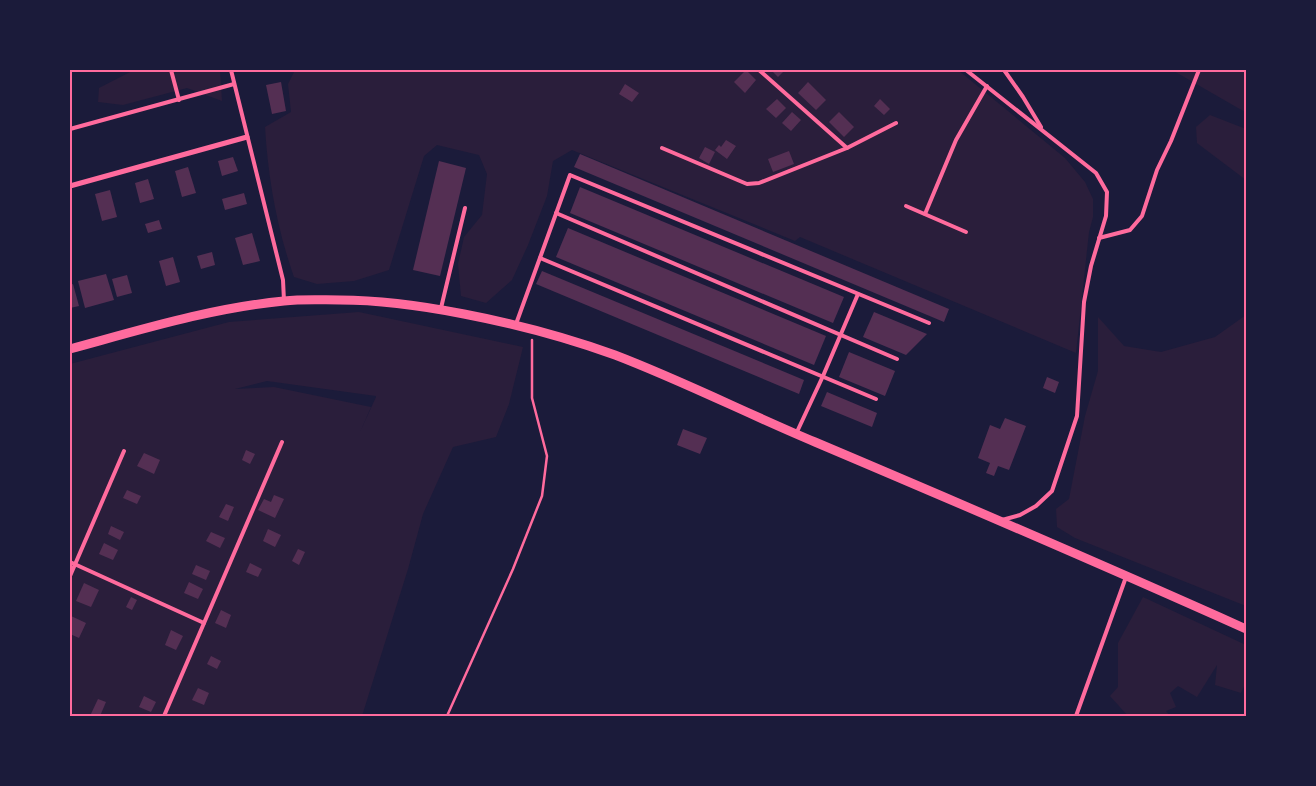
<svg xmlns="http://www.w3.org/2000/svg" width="1316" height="786" font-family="Barlow,sans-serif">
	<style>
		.green { fill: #2a1e3b; fill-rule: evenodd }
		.building { fill: #542f53 }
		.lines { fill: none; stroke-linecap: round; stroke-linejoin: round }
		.path { stroke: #ff6b9d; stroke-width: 2.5 }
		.service { stroke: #ff6b9d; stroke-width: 4 }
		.minor { stroke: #ff6b9d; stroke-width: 5 }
		.tertiary { stroke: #ff6b9d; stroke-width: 9 }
		.neatline { fill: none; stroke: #ff6b9d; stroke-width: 2 }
	</style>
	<rect width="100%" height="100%" fill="#1b1b3a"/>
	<g class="green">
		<polygon points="134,70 220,70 222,101 187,88 123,105 98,102 99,88"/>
		<path d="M295,70H958L1065,158L1085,182L1093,199V217L1089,232L1076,353L800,237L795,241L572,150L553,161L547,196L528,245L512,280L486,303L461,296L458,264L464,237L482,215L487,174L479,155L437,145L424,156L389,270L354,281L317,284L294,277C277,229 268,178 265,127L291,112L288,84Z"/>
		<polygon points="1172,70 1246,70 1246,112 1238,108"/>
		<polygon points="1210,115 1246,129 1246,180 1197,143 1196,127"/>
		<path d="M359,312L523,347L509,404L496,437L453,447L423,514L408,569L362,716H70V364L229,322ZM267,381L376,396V397L360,432L371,407L274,387L235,389Z"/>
		<polygon points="1246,315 1246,606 1075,538 1057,527 1056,509 1069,499 1085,416 1098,371 1098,317 1124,346 1161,352 1215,337"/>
		<polygon points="1143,597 1246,645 1246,682 1241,693 1215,685 1217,665 1197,697 1178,686 1170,693 1176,707 1166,711 1170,716 1128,716 1110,696 1118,687 1118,643"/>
	</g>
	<g class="building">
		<polygon points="746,70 756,80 745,93 734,82"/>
		<polygon points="771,70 785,70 778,77"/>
		<polygon points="281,82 286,111 272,114 266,85"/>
		<polygon points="808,82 826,100 816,110 798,93"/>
		<polygon points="625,84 639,93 632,102 619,94"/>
		<polygon points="777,99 786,108 776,118 766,109"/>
		<polygon points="880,99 890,109 884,115 874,106"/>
		<polygon points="792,112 801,120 791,131 782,123"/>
		<polygon points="839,112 854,127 844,137 829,122"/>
		<polygon points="726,140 736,146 727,159 715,150 719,145 721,147"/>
		<polygon points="705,147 715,152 709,164 699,158"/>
		<polygon points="789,151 794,164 773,172 768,159"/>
		<polygon points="580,154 949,309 944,322 574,167"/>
		<polygon points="233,157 238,171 222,176 218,161"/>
		<polygon points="439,161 466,168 440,276 413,270"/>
		<polygon points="188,167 196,193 182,197 175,171"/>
		<polygon points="148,179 154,199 140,203 135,183"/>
		<polygon points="580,187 844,297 833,323 570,213"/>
		<polygon points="110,190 117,217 102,221 95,194"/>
		<polygon points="244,193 247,204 225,210 222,199"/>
		<polygon points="159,220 162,229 148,233 145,224"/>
		<polygon points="568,228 826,336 814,365 556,257"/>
		<polygon points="252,233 260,261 243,265 235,238"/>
		<polygon points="212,252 215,265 201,269 197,256"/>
		<polygon points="173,257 180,282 166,286 159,261"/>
		<polygon points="542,271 804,380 799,394 536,284"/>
		<polygon points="106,274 114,300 85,308 78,281"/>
		<polygon points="127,275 132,293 117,297 112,279"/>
		<polygon points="73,284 79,306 70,308 70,285"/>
		<polygon points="874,312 927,334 906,355 863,337"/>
		<polygon points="849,352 895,371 885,396 839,377"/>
		<polygon points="1047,377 1059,382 1055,393 1043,388"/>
		<polygon points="827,392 877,413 872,427 821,406"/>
		<polygon points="1005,418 1026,426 1009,470 998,466 994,476 986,473 990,463 978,458 990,425 1000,429"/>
		<polygon points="683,429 707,438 700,454 677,445"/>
		<polygon points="246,450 255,454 250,464 242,460"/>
		<polygon points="144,453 160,460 154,474 137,466"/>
		<polygon points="127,490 141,496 137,504 123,498"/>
		<polygon points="274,495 284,499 275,518 258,510 264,499 271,502"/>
		<polygon points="226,504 234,507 228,521 219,517"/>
		<polygon points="111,526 124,532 120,540 108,534"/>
		<polygon points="268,529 281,535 275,547 263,541"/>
		<polygon points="211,532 225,538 220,548 206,541"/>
		<polygon points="104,543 118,550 113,560 99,554"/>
		<polygon points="298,549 305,552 299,565 292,561"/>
		<polygon points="250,563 262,569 258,577 246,572"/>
		<polygon points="196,565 210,571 206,580 192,574"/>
		<polygon points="189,582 203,589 198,599 184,593"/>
		<polygon points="84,583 99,590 91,607 76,601"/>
		<polygon points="131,597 137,600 132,610 126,607"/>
		<polygon points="221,610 231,615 226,628 215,623"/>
		<polygon points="71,616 86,623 79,638 70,634"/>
		<polygon points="171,630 183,636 176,650 165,645"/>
		<polygon points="211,656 221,661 217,669 207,664"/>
		<polygon points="198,688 209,693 204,705 192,700"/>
		<polygon points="144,696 156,702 151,712 139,707"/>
		<polygon points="98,699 106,702 100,716 90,716"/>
	</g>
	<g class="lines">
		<polyline class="path" points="447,716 513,569 542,496 547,456 532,398 532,340"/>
		<g class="service">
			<polyline points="171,70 179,100"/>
			<polyline points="231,70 283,280 284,301"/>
			<polyline points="759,70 847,148"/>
			<polyline points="966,70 1096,173 1107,192 1106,216 1091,266 1084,302 1077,416 1052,491 1036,506 1020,515 1002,520"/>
			<polyline points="1004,70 1023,97 1041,127"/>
			<polyline points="70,129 234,84"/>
			<polyline points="662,148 747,184 759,183 847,148 896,123"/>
			<polyline points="906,206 966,232"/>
			<polyline points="556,213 897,359"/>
			<polyline points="925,214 956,140 987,86"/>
			<polyline points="1099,238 1130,230 1142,216 1157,170 1171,141 1199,70"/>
			<polyline points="540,258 876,399"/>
			<polyline points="441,308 465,208"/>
			<polyline points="516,324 570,175 929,323"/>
			<polyline points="796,434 823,376 858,294"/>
			<polyline points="70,562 204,623"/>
			<polyline points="70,576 124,451"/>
			<polyline points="164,716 282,442"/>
			<polyline points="1076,716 1126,577"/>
		</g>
		<polyline class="minor" points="70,186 247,137"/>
		<path class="tertiary" d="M70,349C140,330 211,308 284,301C302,299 321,300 340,300C382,300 423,306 464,314C516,324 565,337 615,355C683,381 748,414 815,442C959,503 1103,565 1246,629"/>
	</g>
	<rect width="1316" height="786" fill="none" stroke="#1b1b3a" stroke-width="142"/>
	<rect x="71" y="71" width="1174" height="644" class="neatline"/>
</svg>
